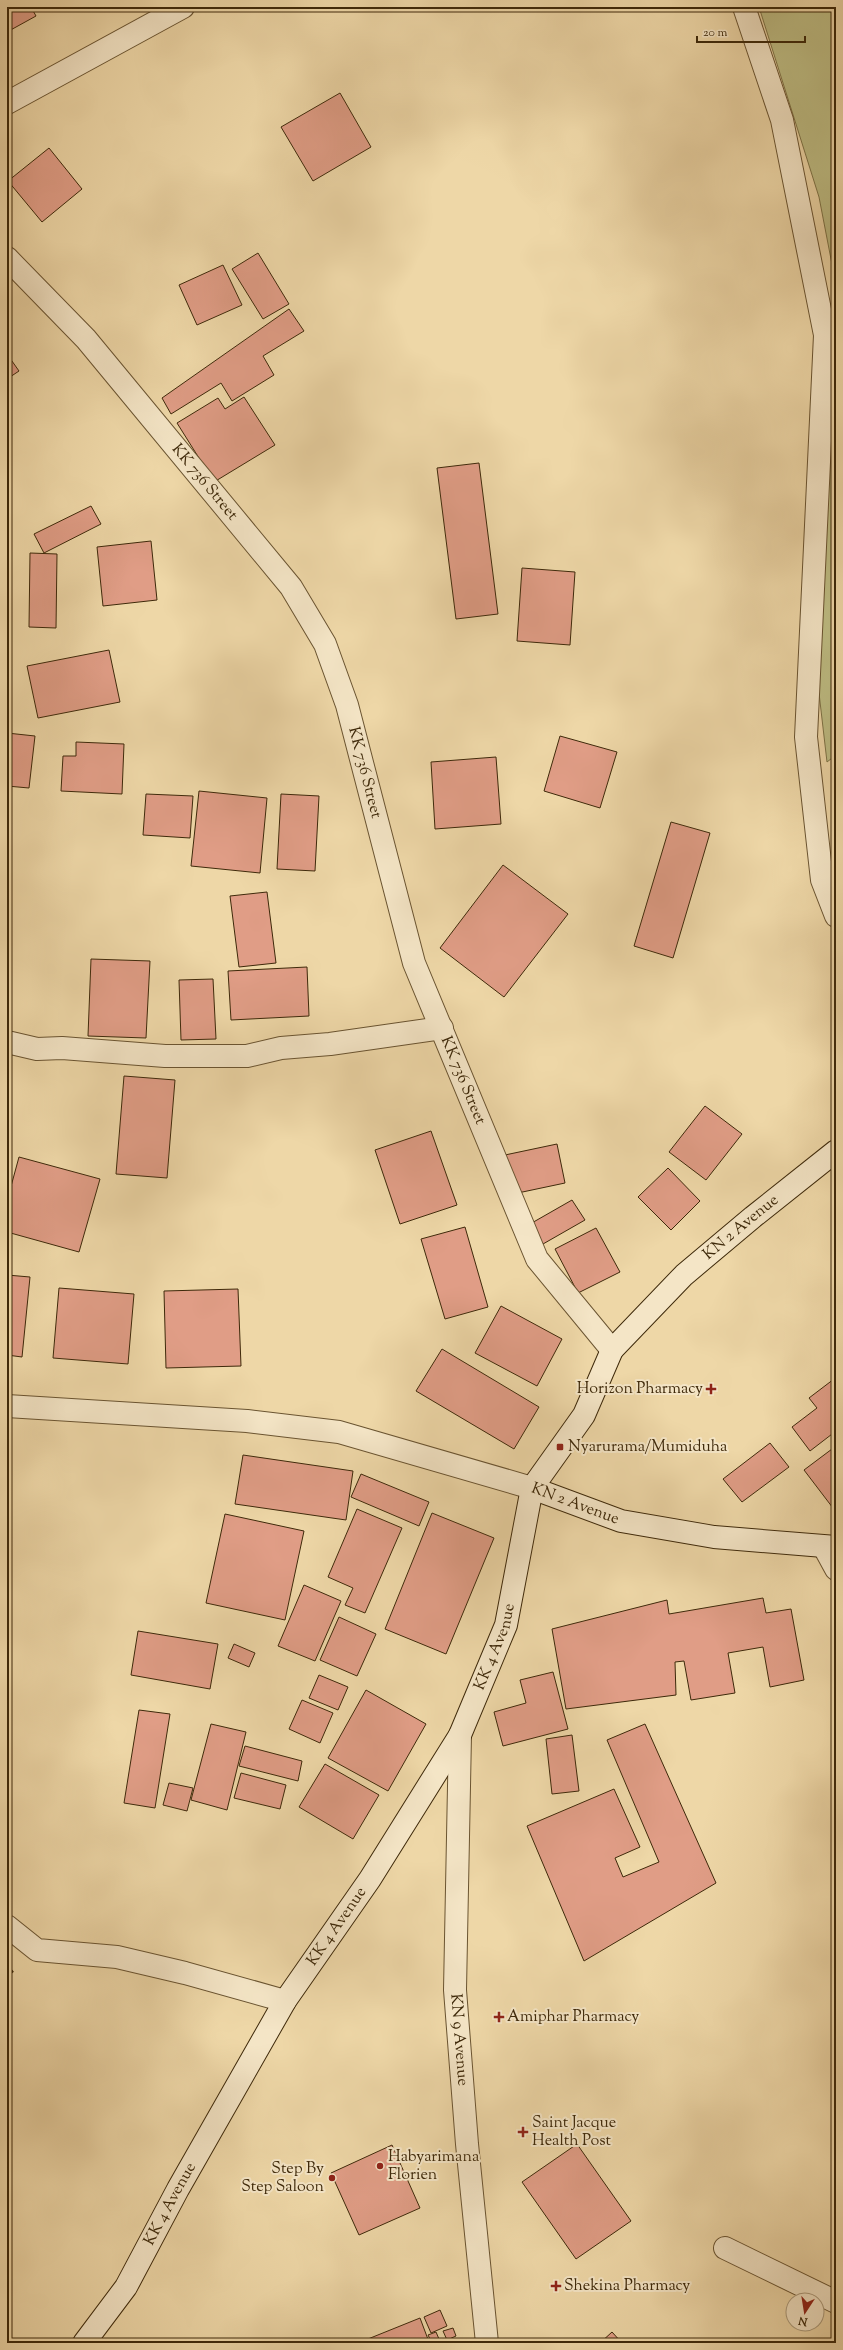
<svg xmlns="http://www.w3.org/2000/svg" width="843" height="2350" font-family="'Sorts Mill Goudy',serif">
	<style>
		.green { fill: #bebd84; stroke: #7e7347 }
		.building { fill: #e09d86; stroke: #3e290a }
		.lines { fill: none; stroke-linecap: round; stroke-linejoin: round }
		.street-casing { stroke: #6a5431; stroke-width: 24 }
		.secondary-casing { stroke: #3e290a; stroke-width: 24 }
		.path { stroke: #3e290a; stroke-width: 2.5; stroke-dasharray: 3 2; stroke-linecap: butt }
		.street { stroke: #f4e5c6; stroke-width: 22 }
		.secondary { stroke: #f4e5c6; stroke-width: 22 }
		.poi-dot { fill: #8f2418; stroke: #f4e5c6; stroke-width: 1.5 }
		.labels { text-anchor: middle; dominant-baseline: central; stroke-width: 4; stroke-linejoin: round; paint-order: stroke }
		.street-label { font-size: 16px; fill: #3e290a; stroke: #f4e5c6 }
		.poi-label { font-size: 16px; fill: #3e290a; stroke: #f4e5c6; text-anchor: start }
	</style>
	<rect width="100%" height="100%" fill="#eed7a7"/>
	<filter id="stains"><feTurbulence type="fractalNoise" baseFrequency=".005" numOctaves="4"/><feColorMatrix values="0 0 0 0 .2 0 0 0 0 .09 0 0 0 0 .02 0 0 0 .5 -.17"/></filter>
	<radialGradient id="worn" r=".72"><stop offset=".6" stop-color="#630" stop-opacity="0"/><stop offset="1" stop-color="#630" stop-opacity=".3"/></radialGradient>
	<g class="green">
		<polygon points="759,7 836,7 836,285 819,197"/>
		<polygon points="836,380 836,755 827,762 819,693 820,443"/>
	</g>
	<g class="building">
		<polygon points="7,7 31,7 36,16 7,32"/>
		<polygon points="340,93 371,147 313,181 281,127"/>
		<polygon points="49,148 82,189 42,222 8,181"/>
		<polygon points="258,253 289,304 263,319 232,269"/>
		<polygon points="223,265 242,305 197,325 179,285"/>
		<polygon points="289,309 304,331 263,356 274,375 232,401 221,383 171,414 162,398"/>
		<polygon points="7,354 19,371 7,379"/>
		<polygon points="244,397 275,445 214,482 177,423 218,398 225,409"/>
		<polygon points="479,463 498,614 456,619 437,468"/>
		<polygon points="91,506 101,524 44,553 34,534"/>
		<polygon points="151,541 157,600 103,606 97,547"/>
		<polygon points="30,553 57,554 56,628 29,627"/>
		<polygon points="522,568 575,572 570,645 517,641"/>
		<polygon points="109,650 120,702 38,718 27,666"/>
		<polygon points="7,733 35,736 29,788 7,786"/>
		<polygon points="560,736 617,752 600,808 544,791"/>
		<polygon points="76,742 124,744 122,794 61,791 63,756 76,756"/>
		<polygon points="496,757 501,824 435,829 431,762"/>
		<polygon points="199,791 267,798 260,873 191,866"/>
		<polygon points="146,794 193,796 190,838 143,835"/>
		<polygon points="281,794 319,796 315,871 277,869"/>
		<polygon points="671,822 710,833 673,958 634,946"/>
		<polygon points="503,865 568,914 504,997 440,948"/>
		<polygon points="267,892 276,963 239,967 230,896"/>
		<polygon points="91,959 150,961 146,1038 88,1036"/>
		<polygon points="307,967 309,1016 231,1020 228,971"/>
		<polygon points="213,979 216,1039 181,1040 179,980"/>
		<polygon points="124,1076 175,1080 167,1178 116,1174"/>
		<polygon points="705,1106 742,1134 706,1180 669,1152"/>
		<polygon points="431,1131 457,1205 400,1224 375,1150"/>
		<polygon points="557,1144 565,1183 513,1194 505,1155"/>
		<polygon points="19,1157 100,1179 79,1252 7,1232 7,1201"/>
		<polygon points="668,1168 700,1201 671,1230 638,1197"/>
		<polygon points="572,1200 585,1220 543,1244 530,1224"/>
		<polygon points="465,1227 488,1307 445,1319 421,1239"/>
		<polygon points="596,1228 620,1272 578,1293 555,1249"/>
		<polygon points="7,1275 30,1277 22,1357 7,1355"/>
		<polygon points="59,1288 134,1294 128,1364 53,1358"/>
		<polygon points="238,1289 241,1366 166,1368 164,1291"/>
		<polygon points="501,1306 562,1339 537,1386 475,1353"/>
		<polygon points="442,1349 539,1407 514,1449 416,1391"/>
		<polygon points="834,1379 836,1431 810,1451 792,1427 817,1408 809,1398"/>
		<polygon points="770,1443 789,1467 742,1502 723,1479"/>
		<polygon points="836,1446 836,1512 804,1470"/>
		<polygon points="243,1455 353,1471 346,1520 235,1504"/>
		<polygon points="361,1474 429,1502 419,1526 351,1497"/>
		<polygon points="357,1509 402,1528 365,1613 345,1605 353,1588 328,1577"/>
		<polygon points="432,1513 494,1538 446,1654 385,1629"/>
		<polygon points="225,1514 304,1531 285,1620 206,1603"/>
		<polygon points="304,1585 341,1601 315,1661 278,1646"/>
		<polygon points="763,1598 766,1613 791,1609 804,1680 770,1687 763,1647 728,1653 735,1693 691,1700 684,1661 675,1662 676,1695 566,1709 552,1629 667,1600 669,1614"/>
		<polygon points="339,1617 376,1634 357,1676 320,1660"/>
		<polygon points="138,1631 218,1644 210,1689 131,1675"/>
		<polygon points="234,1644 255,1653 249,1667 228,1658"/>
		<polygon points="553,1672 568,1729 503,1746 494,1712 526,1703 520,1680"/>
		<polygon points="319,1675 348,1687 338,1710 309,1698"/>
		<polygon points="366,1690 426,1724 388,1791 328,1758"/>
		<polygon points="302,1700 333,1713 320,1743 289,1729"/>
		<polygon points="139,1710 170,1714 155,1808 124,1803"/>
		<polygon points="211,1724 246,1732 227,1810 191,1800"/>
		<polygon points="645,1724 716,1883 584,1961 527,1826 614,1789 640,1847 615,1858 623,1877 659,1862 607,1740"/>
		<polygon points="572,1735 579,1791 552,1794 546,1739"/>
		<polygon points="245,1746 302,1761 298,1781 239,1766"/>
		<polygon points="325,1764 379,1795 353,1839 299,1807"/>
		<polygon points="241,1773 286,1785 280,1809 234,1798"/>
		<polygon points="169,1783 193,1788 187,1811 163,1805"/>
		<polygon points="577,2144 631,2221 576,2259 522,2182"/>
		<polygon points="392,2145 420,2208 359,2235 331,2173"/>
		<polygon points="440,2310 447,2326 431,2333 424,2317"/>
		<polygon points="420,2318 429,2342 358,2343"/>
		<polygon points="453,2328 456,2336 447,2340 443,2331"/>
		<polygon points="436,2332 439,2339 431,2341 428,2335"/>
		<polygon points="612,2332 622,2343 600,2343"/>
	</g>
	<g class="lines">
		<defs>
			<g id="street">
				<polyline points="744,7 782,120 825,335 806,737 822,880 836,916"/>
				<polyline points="7,103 183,7"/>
				<path id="s1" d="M7,258L86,339L291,587L325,644L347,705L414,963L537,1259L612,1350"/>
				<polyline points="7,1042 37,1049 62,1048 165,1056 247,1056 281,1048 330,1044 442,1028"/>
				<polyline points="7,1406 247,1421 339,1432 532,1488"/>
				<polyline points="824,1547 836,1569"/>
				<path id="s2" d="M460,1735L455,1990L467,2144L487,2343"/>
				<polyline points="7,1926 37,1950 117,1957 185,1973 285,2001"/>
				<polyline points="725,2248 836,2302"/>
			</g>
			<g id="secondary">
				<path id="s3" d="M532,1488L621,1521L714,1537L836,1547"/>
				<path id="s4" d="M84,2343L126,2287L178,2189L285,2001L370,1879L460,1735L506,1625L532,1488L584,1415L612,1350L684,1275L753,1217L836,1151"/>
			</g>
		</defs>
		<use href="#street" class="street-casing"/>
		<use href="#secondary" class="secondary-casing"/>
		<polyline class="path" points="7,1976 14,1970"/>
		<use href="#street" class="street"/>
		<use href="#secondary" class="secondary"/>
	</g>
	<g class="poi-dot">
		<path d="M709 1383h4v4h4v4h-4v4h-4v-4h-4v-4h4z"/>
		<rect x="556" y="1443" width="8" height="8" rx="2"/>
		<path d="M497 2011h4v4h4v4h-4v4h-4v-4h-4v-4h4z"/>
		<path d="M521 2126h4v4h4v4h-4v4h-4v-4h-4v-4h4z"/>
		<circle cx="380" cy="2166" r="4"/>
		<circle cx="332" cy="2178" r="4"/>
		<path d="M554 2280h4v4h4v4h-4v4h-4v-4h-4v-4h4z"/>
	</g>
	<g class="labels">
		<g class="street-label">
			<text stroke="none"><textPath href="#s1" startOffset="299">KK 736 Street</textPath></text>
			<text stroke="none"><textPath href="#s1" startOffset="636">KK 736 Street</textPath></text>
			<text stroke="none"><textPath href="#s1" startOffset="960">KK 736 Street</textPath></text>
			<text stroke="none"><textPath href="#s4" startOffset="1313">KN 2 Avenue</textPath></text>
			<text stroke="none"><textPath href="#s3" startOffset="46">KN 2 Avenue</textPath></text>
			<text stroke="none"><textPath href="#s4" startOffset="811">KK 4 Avenue</textPath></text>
			<text stroke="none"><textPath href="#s4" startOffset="488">KK 4 Avenue</textPath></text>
			<text stroke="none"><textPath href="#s2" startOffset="305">KN 9 Avenue</textPath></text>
			<text stroke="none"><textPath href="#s4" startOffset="164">KK 4 Avenue</textPath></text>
		</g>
		<g class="poi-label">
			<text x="703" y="1389" text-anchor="end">Horizon Pharmacy</text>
			<text x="568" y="1447">Nyarurama/Mumiduha</text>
			<text x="507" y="2017">Amiphar Pharmacy</text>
			<text x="532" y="2123">Saint Jacque<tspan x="532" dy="18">Health Post</tspan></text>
			<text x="388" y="2157">Habyarimana<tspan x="388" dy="18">Florien</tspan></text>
			<text x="324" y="2169" text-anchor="end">Step By<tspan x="324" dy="18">Step Saloon</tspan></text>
			<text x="564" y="2286">Shekina Pharmacy</text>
		</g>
	</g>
	<rect width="843" height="2350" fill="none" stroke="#eed7a7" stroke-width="24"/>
	<rect x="8" y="8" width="827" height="2334" fill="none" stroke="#3e290a" stroke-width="2"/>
	<rect x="12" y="12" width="819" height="2326" fill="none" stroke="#3e290a"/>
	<g transform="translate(805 2312) rotate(192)"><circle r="19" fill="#f4e5c6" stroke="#ab9a7b"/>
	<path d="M0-3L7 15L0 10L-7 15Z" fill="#8f2418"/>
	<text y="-6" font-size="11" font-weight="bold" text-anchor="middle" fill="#3e290a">N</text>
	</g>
	<path d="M697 36v6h108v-6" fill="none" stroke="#3e290a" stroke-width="2"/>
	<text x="703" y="36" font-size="12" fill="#3e290a" stroke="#f4e5c6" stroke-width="3" paint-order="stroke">20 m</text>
	<rect width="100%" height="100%" filter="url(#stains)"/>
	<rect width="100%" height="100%" fill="url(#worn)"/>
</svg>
